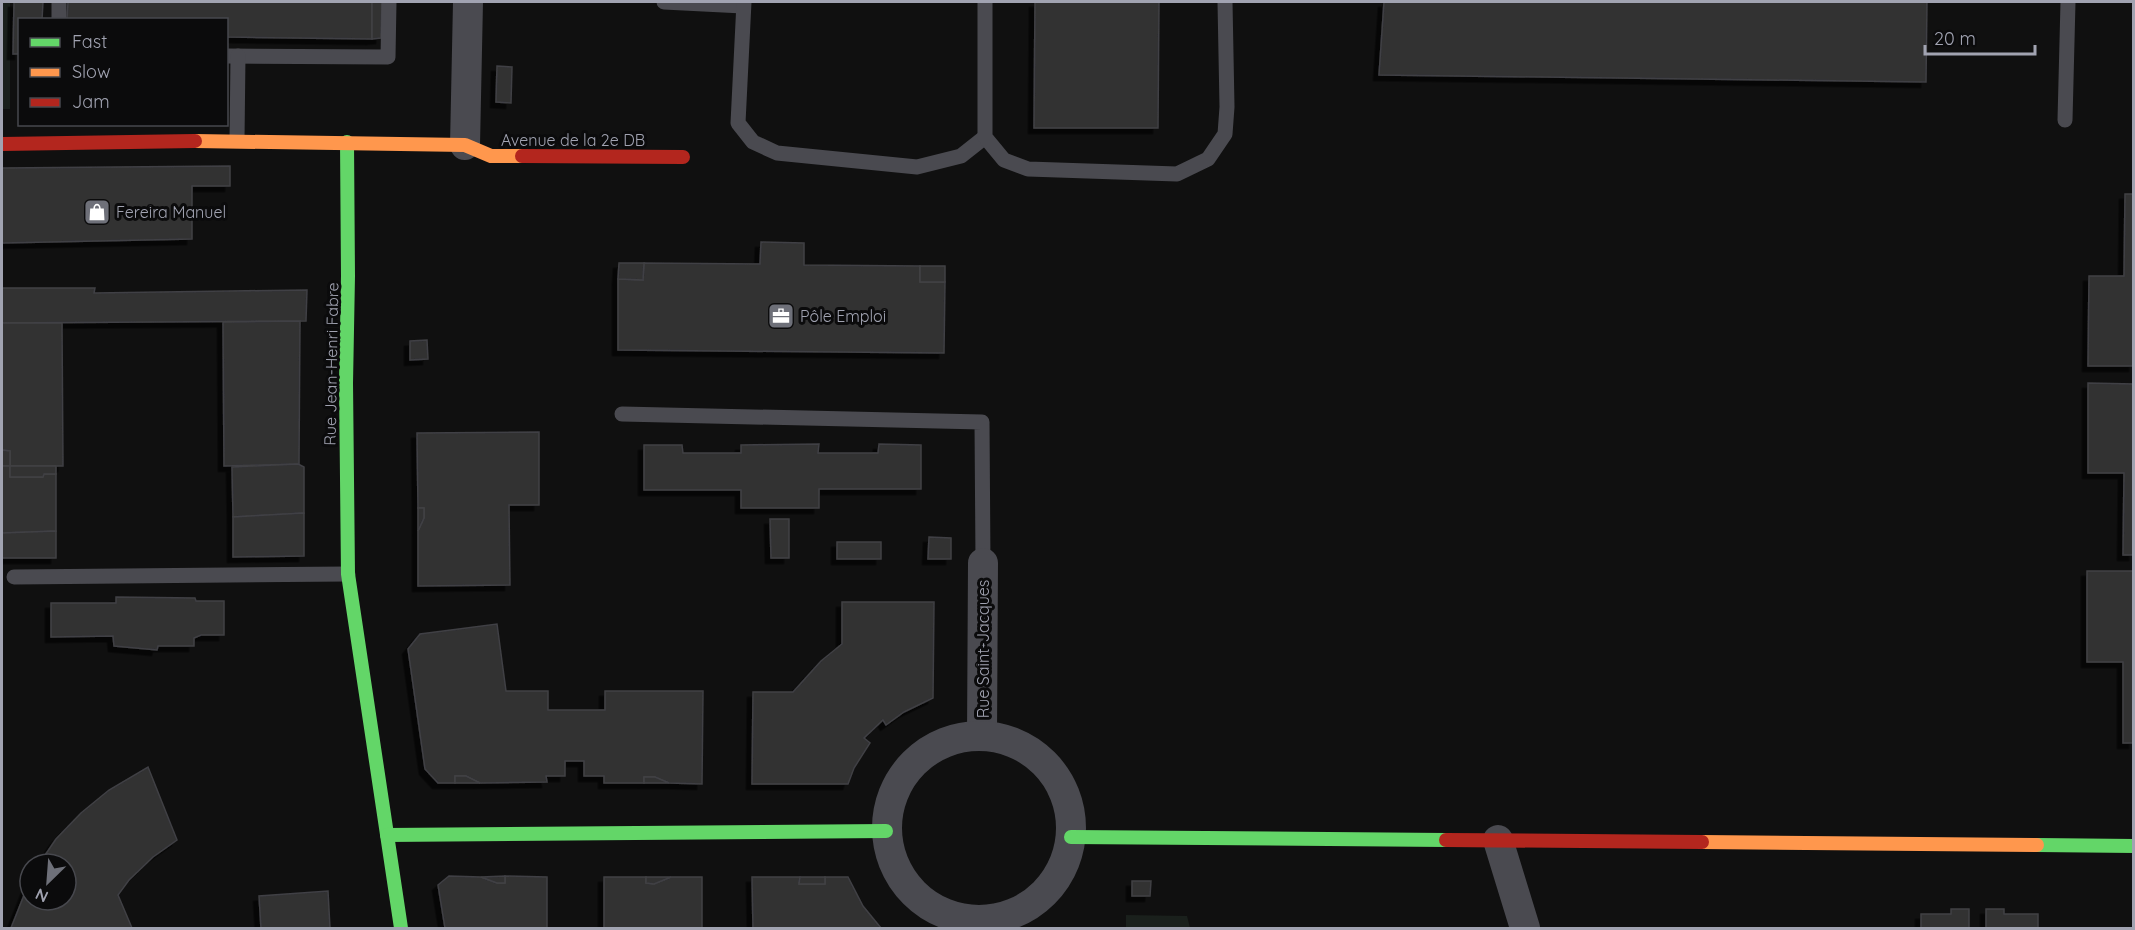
<svg xmlns="http://www.w3.org/2000/svg" width="2135" height="930" font-family="Quicksand,sans-serif">
	<style>
		.green { fill: #1a201c }
		.building { fill: #303033; stroke: #404044; stroke-width: 1.5; filter: url(#shadow) }
		.lines { fill: none; stroke-linecap: round; stroke-linejoin: round }
		.lane { stroke: #4a4a50; stroke-width: 15 }
		.street { stroke: #4a4a50; stroke-width: 30 }
		.fast { stroke: #63d668; stroke-width: 14 }
		.slow { stroke: #ff974d; stroke-width: 14 }
		.jam { stroke: #b3261e; stroke-width: 14 }
		.labels { text-anchor: middle; dominant-baseline: central; stroke-width: 6; stroke-linejoin: round; paint-order: stroke }
		.street-label { font-size: 16px; fill: #a1a3b1; stroke: #0b0b0c }
		.poi-label { font-size: 16px; fill: #a1a3b1; stroke: #0b0b0c; text-anchor: start }
	</style>
	<defs>
		<filter id="shadow"><feDropShadow dx="-5.5" dy="5.5" stdDeviation="0" flood-color="#0009"/></filter>
	</defs>
	<rect width="100%" height="100%" fill="#101010"/>
	<g class="green">
		<rect x="2" y="2" width="8" height="107"/>
		<polygon points="1126,915 1187,916 1190,928 1126,928"/>
	</g>
	<g class="building">
		<polygon points="14,2 43,2 42,20 20,20 20,54 13,54"/>
		<polygon points="68,2 372,2 372,39 226,37 226,20 67,20"/>
		<polygon points="372,2 382,2 381,38 372,39"/>
		<polygon points="1035,2 1159,2 1158,128 1034,128"/>
		<polygon points="1384,2 1927,2 1926,82 1379,75"/>
		<polygon points="497,66 512,67 511,103 496,102"/>
		<polygon points="230,166 230,186 192,186 192,239 2,243 2,168"/>
		<polygon points="2125,194 2134,194 2134,366 2088,366 2089,276 2124,276"/>
		<polygon points="761,242 804,243 804,265 920,266 920,282 945,282 944,353 618,350 618,279 643,280 644,263 760,264"/>
		<polygon points="619,263 644,263 643,280 618,279"/>
		<rect x="920" y="266" width="25" height="16"/>
		<polygon points="2,288 95,288 94,293 307,290 306,321 2,323"/>
		<polygon points="300,321 299,464 224,466 223,322"/>
		<polygon points="2,323 62,323 63,466 10,466 10,451 2,450"/>
		<polygon points="427,340 428,359 410,360 410,341"/>
		<polygon points="2088,383 2134,384 2134,555 2123,555 2124,473 2088,473"/>
		<polygon points="539,432 539,505 509,505 510,585 418,586 418,531 424,518 424,508 418,508 417,433"/>
		<polygon points="819,444 818,453 878,453 879,444 921,445 921,489 819,489 819,508 741,508 741,490 644,490 644,445 682,445 683,453 741,453 741,445"/>
		<polygon points="2,450 10,451 10,466 2,466"/>
		<polygon points="298,464 304,467 304,513 233,517 232,467"/>
		<polygon points="2,466 10,466 10,477 43,477 44,474 56,474 56,531 2,533"/>
		<polygon points="10,466 56,466 56,474 44,474 43,477 10,477"/>
		<polygon points="418,508 424,508 424,518 418,531"/>
		<polygon points="304,513 304,556 233,557 233,517"/>
		<polygon points="770,519 789,519 789,558 771,558"/>
		<polygon points="56,531 56,558 2,558 2,533"/>
		<polygon points="929,537 951,538 951,559 928,559"/>
		<rect x="837" y="542" width="44" height="17"/>
		<polygon points="2087,571 2134,571 2134,743 2123,743 2123,662 2087,662"/>
		<polygon points="116,597 195,598 196,601 224,601 224,635 201,635 194,638 194,646 158,646 157,650 114,646 113,636 51,637 51,603 116,603"/>
		<polygon points="842,602 934,602 933,698 904,712 886,725 883,720 864,738 870,743 854,768 848,784 752,784 753,692 793,692 821,661 842,644"/>
		<polygon points="497,624 506,691 548,691 548,710 605,710 605,691 703,691 702,784 669,783 655,777 644,777 644,783 604,783 604,776 584,776 584,761 565,761 565,776 546,776 547,782 480,783 466,776 455,776 455,783 438,783 425,769 408,649 420,634"/>
		<polygon points="148,767 177,840 153,857 129,880 118,895 132,928 11,928 30,880 30,900 66,900 66,864 39,864 56,839 81,813 109,790"/>
		<polygon points="455,776 466,776 480,783 455,783"/>
		<polygon points="644,777 655,777 669,783 644,783"/>
		<polygon points="449,876 481,877 497,883 505,883 505,876 547,877 547,928 445,928 438,885"/>
		<polygon points="505,876 505,883 497,883 481,877"/>
		<polygon points="604,877 646,877 646,883 654,884 671,877 702,877 702,928 604,928"/>
		<polygon points="646,877 671,877 654,884 646,883"/>
		<polygon points="752,877 800,877 799,884 825,884 825,877 848,877 863,906 881,928 753,928"/>
		<polygon points="800,877 825,877 825,884 799,884"/>
		<polygon points="1132,881 1151,881 1150,896 1132,896"/>
		<polygon points="328,891 330,928 261,928 259,896"/>
		<polygon points="1951,909 1969,909 1969,928 1921,928 1921,914 1951,914"/>
		<polygon points="1986,909 2004,909 2004,914 2038,914 2038,928 1986,928"/>
	</g>
	<g class="lines">
		<g class="lane">
			<polyline points="664,2 743,6"/>
			<polyline points="744,2 738,123 753,142 777,153 917,167 961,156 985,137"/>
			<polyline points="985,2 985,137 1004,160 1028,169 1177,174 1208,159 1225,134 1227,107 1225,2"/>
			<polyline points="59,20 59,2"/>
			<polyline points="226,56 388,57 389,2"/>
			<polyline points="2065,120 2068,2"/>
			<polyline points="237,140 238,56"/>
			<polyline points="622,414 982,422 983,563"/>
			<polyline points="14,577 348,574"/>
		</g>
		<g class="street">
			<polyline points="465,145 468,2"/>
			<polyline points="982,736 983,563"/>
			<circle cx="979" cy="828" r="92"/>
			<polyline points="1498,840 1525,928"/>
		</g>
		<g class="fast">
			<polyline points="347,142 348,276 346,383 348,574 401,928"/>
			<polyline points="387,835 886,831"/>
			<polyline points="1071,837 1446,840"/>
			<polyline points="2037,845 2134,846"/>
		</g>
		<g class="slow">
			<polyline points="195,141 465,145 491,156 522,156"/>
			<polyline points="1702,842 2037,845"/>
		</g>
		<g class="jam">
			<polyline points="2,144 195,141"/>
			<polyline points="522,156 683,157"/>
			<polyline points="1446,840 1702,842"/>
		</g>
	</g>
	<defs>
		<symbol id="shop-square" viewBox="-11 -11 22 22"><rect x="-9" y="-9" width="18" height="18" rx="4" fill="#6e7079" stroke="#0b0b0c"/><path d="M-5-2.5h2.3a2.7 3.5 0 0 1 5.4 0H5L5.5 6h-11ZM-1.5-2.5h3a1.5 2.3 0 0 0-3 0Z" fill="#fff"/></symbol>
		<symbol id="office-square" viewBox="-11 -11 22 22"><rect x="-9" y="-9" width="18" height="18" rx="4" fill="#6e7079" stroke="#0b0b0c"/><path d="M-6-3h4V-5.5h4V-3h4V5H-6ZM-1-4.5V-3h2v-1.5ZM-6 0V1H6V0Z" fill="#fff"/></symbol>
	</defs>
	<g fill-rule="evenodd">
		<use href="#shop-square" x="82" y="197" width="30" height="30"/>
		<use href="#office-square" x="766" y="301" width="30" height="30"/>
	</g>
	<g class="labels">
		<g class="street-label">
			<text x="573" y="140">Avenue de la 2e DB</text>
			<text transform="translate(331 364) rotate(-89)">Rue Jean-Henri Fabre</text>
			<text transform="translate(983 649) rotate(-90)">Rue Saint-Jacques</text>
		</g>
		<g class="poi-label">
			<text x="116" y="212">Fereira Manuel</text>
			<text x="800" y="316">Pôle Emploi</text>
		</g>
	</g>
	<rect width="2135" height="930" fill="none" stroke="#a1a3b1" stroke-width="6"/>
	<rect x="18" y="18" width="210" height="108" fill="#0b0b0c" stroke="#47484e" stroke-width="1.5"/>
	<rect x="30" y="38" width="30" height="9" fill="#63d668" stroke="#47484e" stroke-width="1.5"/>
	<text x="72" y="48" font-size="18" fill="#a1a3b1">Fast</text>
	<rect x="30" y="68" width="30" height="9" fill="#ff974d" stroke="#47484e" stroke-width="1.5"/>
	<text x="72" y="78" font-size="18" fill="#a1a3b1">Slow</text>
	<rect x="30" y="98" width="30" height="9" fill="#b3261e" stroke="#47484e" stroke-width="1.5"/>
	<text x="72" y="108" font-size="18" fill="#a1a3b1">Jam</text>
	<g transform="translate(48 882) rotate(205)"><circle r="28" fill="#0b0b0c" stroke="#47484e" stroke-width="1.5"/>
	<path d="M0-4.5L10 22L0 15L-10 22Z" fill="#6e7079"/>
	<text y="-9" font-size="16" font-weight="bold" text-anchor="middle" fill="#a1a3b1">N</text>
	</g>
	<path d="M1925 45v9h110v-9" fill="none" stroke="#a1a3b1" stroke-width="3"/>
	<text x="1934" y="45" font-size="18" fill="#a1a3b1" stroke="#0b0b0c" stroke-width="4.5" paint-order="stroke">20 m</text>
</svg>
